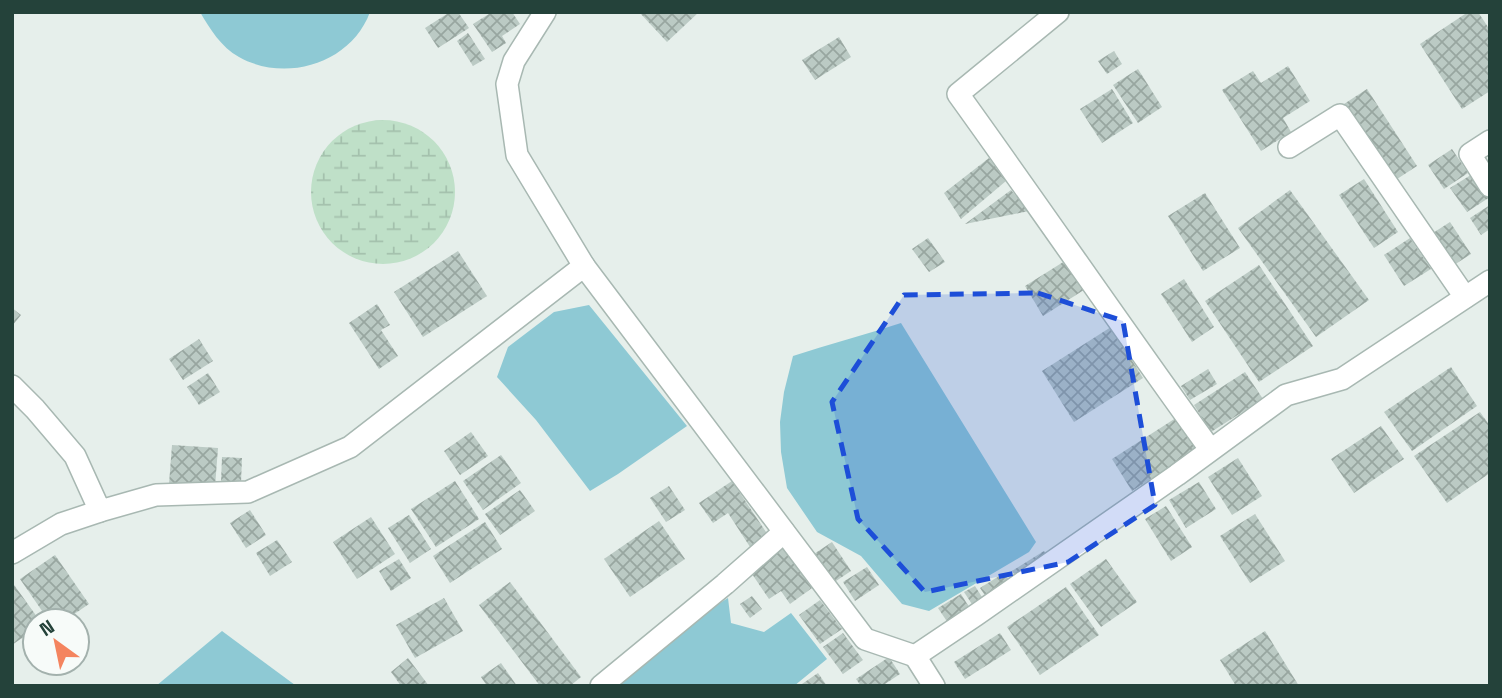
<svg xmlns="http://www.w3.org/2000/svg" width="1502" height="698" font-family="'Space Grotesk',sans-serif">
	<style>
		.wetland { fill: url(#wetland-marsh) }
		.water { fill: #8ec9d4 }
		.building { fill: url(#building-cross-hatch) }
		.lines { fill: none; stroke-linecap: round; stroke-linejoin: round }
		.minor-casing { stroke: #a8b8b2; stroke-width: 24 }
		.minor { stroke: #fff; stroke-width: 21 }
		.marked { fill: #1d4ed8; fill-opacity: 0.2; stroke: #1d4ed8; stroke-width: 5; stroke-dasharray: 14 9; stroke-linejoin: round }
	</style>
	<defs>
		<pattern id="wetland-marsh" width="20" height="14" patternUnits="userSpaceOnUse" patternTransform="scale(1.75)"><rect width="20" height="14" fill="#bfe0c8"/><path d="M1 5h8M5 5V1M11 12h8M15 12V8" fill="none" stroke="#a4c1ad"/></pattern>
		<pattern id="building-cross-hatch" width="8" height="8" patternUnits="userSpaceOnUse" patternTransform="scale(1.75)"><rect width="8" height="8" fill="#bbcac4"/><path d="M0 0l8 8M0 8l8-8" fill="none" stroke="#98a6a0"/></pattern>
	</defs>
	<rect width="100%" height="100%" fill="#e6efeb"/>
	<circle class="wetland" cx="383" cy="192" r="72"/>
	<g class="water">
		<path d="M200,12H370C351,64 285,83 239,57C221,47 210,29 200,12Z"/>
		<polygon points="589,305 687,426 618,474 590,491 536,420 497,377 508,347 554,312"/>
		<path d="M901,323L1036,542L1029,552L929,611L902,604L861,556L817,532L787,488L781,452L780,422L784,392L793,356C829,344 865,335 901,323Z"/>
		<polygon points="728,598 731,623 764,632 791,613 827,659 794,686 615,686 710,609"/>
		<polygon points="222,631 295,685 296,686 156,686"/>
	</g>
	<g class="building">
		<polygon points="450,12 458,12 469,28 438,48 425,28"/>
		<polygon points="492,12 512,12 520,24 502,36 506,43 492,52 473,24"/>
		<polygon points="639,12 699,12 667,42"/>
		<polygon points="1468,12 1478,12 1490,30 1490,91 1462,109 1420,44"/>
		<polygon points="468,33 485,59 473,66 457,41"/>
		<polygon points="839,37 851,57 815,80 802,60"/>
		<polygon points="1114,51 1122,64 1107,74 1098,61"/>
		<polygon points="1288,66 1310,101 1283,118 1291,132 1261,151 1222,90 1253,71 1261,83"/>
		<polygon points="1138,69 1162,107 1138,123 1113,85"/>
		<polygon points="1112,89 1133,123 1102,143 1080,109"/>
		<polygon points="1367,89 1417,166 1394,181 1344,104"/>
		<polygon points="1452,149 1468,173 1444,189 1428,165"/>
		<polygon points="989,158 1006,181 961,219 944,193"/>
		<polygon points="1474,173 1490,197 1467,212 1450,188"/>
		<polygon points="1364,179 1398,232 1374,248 1339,195"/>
		<polygon points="1011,190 1029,211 965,224"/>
		<polygon points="1290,190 1369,300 1316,337 1238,228"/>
		<polygon points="1205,193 1240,248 1203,271 1168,216"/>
		<polygon points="1490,205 1490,229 1481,235 1470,218"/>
		<polygon points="1450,222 1471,254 1454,265 1433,233"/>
		<polygon points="928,238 945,262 929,272 912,249"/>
		<polygon points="1410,238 1431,269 1404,286 1384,255"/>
		<polygon points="458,251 487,296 423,337 394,292"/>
		<polygon points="1068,259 1087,288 1043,316 1025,286"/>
		<polygon points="1259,265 1313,346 1259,382 1205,301"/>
		<polygon points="1184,279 1214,327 1192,342 1161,294"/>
		<polygon points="377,304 390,325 381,330 398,356 379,369 349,323"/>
		<polygon points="12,308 21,315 12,326"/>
		<polygon points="1111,327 1143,378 1074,422 1042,371"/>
		<polygon points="199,339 213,361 183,380 169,359"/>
		<polygon points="1451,367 1477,406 1412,451 1384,412"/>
		<polygon points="1208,369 1217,384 1190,400 1181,386"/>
		<polygon points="1245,372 1263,399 1211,432 1194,405"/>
		<polygon points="208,373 220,392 199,405 187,387"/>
		<polygon points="1480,412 1490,426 1490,473 1447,503 1414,456"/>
		<polygon points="1179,416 1199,448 1132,491 1112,459"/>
		<polygon points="1381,426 1404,459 1354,493 1331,459"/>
		<polygon points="471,432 488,456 460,475 444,451"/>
		<polygon points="172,445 218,448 215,487 169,484"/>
		<polygon points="501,455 521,483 483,510 463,481"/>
		<polygon points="222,457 242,458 241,483 221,482"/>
		<polygon points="1238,458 1262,496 1232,515 1208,477"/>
		<polygon points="455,481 479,519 436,547 411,509"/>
		<polygon points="732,481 770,538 752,550 728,513 713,523 699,503"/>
		<polygon points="1199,482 1216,509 1186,528 1169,500"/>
		<polygon points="669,486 685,510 666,522 650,498"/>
		<polygon points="520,490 535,511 500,535 485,514"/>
		<polygon points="1166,506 1192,547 1171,561 1145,519"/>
		<polygon points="250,510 266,535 246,548 230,523"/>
		<polygon points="1255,514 1285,561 1250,583 1220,536"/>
		<polygon points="409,515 431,549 410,563 388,528"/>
		<polygon points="371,517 395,554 357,579 333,542"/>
		<polygon points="659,521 685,559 630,597 604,559"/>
		<polygon points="485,522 502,549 450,583 433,556"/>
		<polygon points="277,540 292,562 270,576 256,553"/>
		<polygon points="832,542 851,571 833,583 814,554"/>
		<polygon points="783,548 812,588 790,604 781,591 769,599 750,571"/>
		<polygon points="1044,551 1055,570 1024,589 1012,571"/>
		<polygon points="55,555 89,604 64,621 49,621 20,579"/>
		<polygon points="399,559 411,578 391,591 379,571"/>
		<polygon points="1106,559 1137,602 1101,627 1070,584"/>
		<polygon points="867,567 879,585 855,601 843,582"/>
		<polygon points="1004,573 1016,590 992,606 980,588"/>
		<polygon points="12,582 40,621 35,621 35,629 12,645"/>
		<polygon points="510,582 581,677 570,686 540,686 479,605"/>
		<polygon points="975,586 987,605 977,612 964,592"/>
		<polygon points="1066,587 1099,635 1040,675 1007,627"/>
		<polygon points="961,594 974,615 952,629 938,608"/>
		<polygon points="752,596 762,609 750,618 740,604"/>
		<polygon points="444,598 463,631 415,658 396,625"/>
		<polygon points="820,600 842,629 820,644 799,615"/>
		<polygon points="1265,631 1299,686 1236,686 1220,660"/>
		<polygon points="843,633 863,660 843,674 823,647"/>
		<polygon points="1000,633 1011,650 965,679 954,662"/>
		<polygon points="889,657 900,674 882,686 861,686 856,679"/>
		<polygon points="408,658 429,686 401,686 391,672"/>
		<polygon points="501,663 517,686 487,686 481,677"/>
		<polygon points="818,673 827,686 799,686"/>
	</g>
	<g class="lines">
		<defs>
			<g id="minor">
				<polyline points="545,12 514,61 507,84 517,155 584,266"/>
				<path d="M1058,12L958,94C1043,212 1125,332 1210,449"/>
				<polyline points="1490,141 1470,154 1490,186"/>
				<polyline points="1289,147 1340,115 1465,297"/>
				<polyline points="12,386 35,409 75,456 100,511 156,495 248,492 350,447 584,266 865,639 915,656 976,615 1177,475 1286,395 1342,379 1490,281"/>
				<polyline points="12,553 61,524 100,511"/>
				<polyline points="915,656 934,686"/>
				<polyline points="601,686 725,584 784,532"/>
			</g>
		</defs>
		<use href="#minor" class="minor-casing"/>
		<use href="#minor" class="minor"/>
	</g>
	<path class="marked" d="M1038,293L1123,321L1155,505L1068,562L925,592L858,519L832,402L904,295Z"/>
	<rect width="1502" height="698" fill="none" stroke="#24423a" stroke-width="28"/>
	<g transform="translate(56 642) rotate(327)"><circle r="33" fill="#f7fbf9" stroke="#a3b1ad" stroke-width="2"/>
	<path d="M0-5L12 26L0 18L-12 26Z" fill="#f4845f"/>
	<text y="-10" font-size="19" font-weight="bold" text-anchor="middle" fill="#24423a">N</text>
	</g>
</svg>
